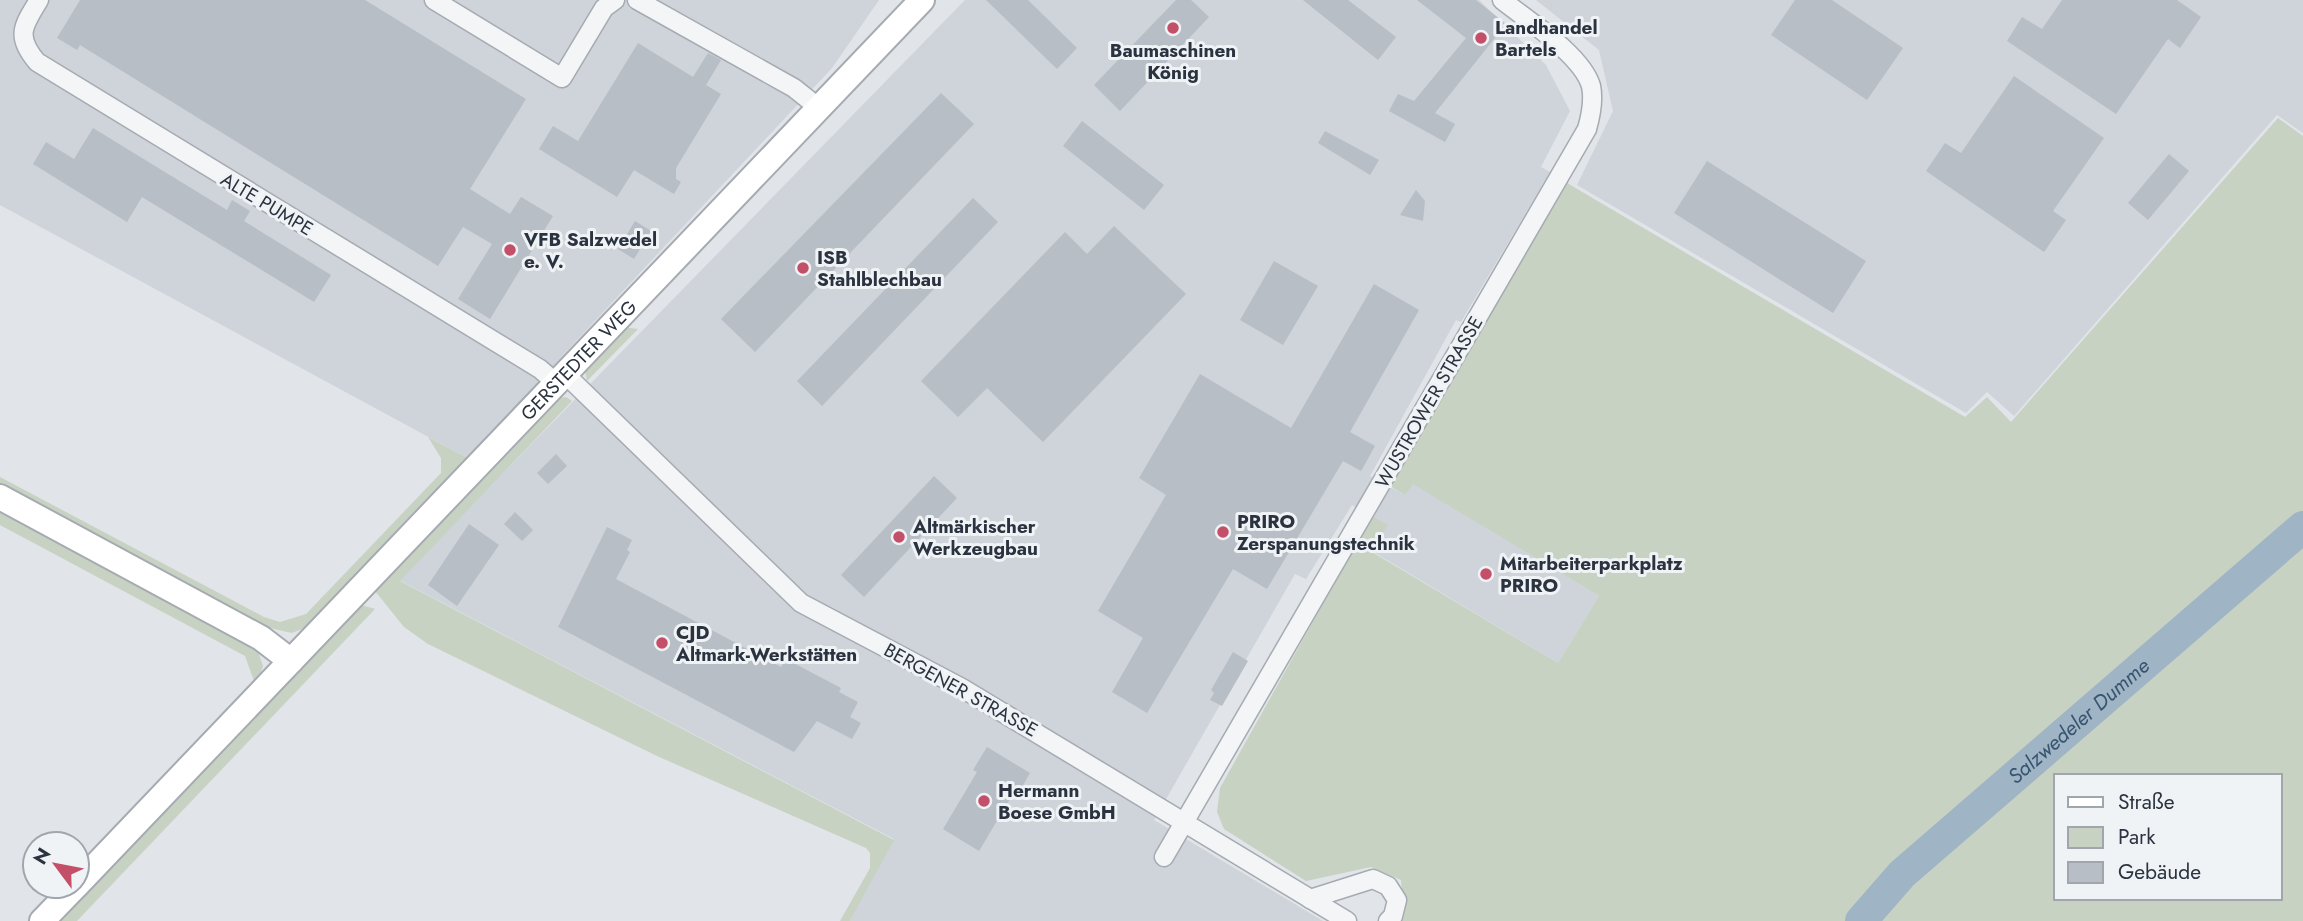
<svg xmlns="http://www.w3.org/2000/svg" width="2303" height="921" font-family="Jost,sans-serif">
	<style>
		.built { fill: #cfd3da }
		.green { fill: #c7d2c3; fill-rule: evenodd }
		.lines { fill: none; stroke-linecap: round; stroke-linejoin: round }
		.river { stroke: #9fb4c5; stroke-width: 32 }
		.building { fill: #b8bec5 }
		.street-casing { stroke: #a6abb2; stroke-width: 21 }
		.secondary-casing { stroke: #a6abb2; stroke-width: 28 }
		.street { stroke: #f3f5f7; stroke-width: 18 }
		.secondary { stroke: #fff; stroke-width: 24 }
		.poi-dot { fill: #c35068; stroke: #f0f3f6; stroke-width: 2.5 }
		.labels { text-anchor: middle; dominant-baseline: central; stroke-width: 6; stroke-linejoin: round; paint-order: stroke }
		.poi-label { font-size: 19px; font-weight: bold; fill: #2a333f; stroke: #f0f3f6; text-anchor: start }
		.street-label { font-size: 19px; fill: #2a333f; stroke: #f0f3f6 }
		.water-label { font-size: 21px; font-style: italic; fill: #38546f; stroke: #f0f3f6 }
	</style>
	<rect width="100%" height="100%" fill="#e1e4e8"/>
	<g class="built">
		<polygon points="0,0 879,0 832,68 561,357 471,460 0,205"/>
		<polygon points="965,0 1479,0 1546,65 1570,111 1541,167 1550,172 1461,322 1456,320 1370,476 1405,495 1413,483 1599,596 1558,663 1372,551 1372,516 1352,505 1306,579 1295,574 1154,820 1323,921 850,921 894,839 399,580"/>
		<polygon points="1536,0 2303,0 2303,133 2277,115 2014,416 1987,392 1966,413 1577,185 1613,111 1599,50"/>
	</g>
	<g class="green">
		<path d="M2278,118L2303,136V921H1397L1404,914L1401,880L1371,867L1306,881L1224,829L1217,812L1220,788L1372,516L1388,525L1372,552L1558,663L1599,596L1413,484L1405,495L1390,486L1567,183L1965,417L1987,397L2011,422ZM2056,776H2280V898H2056Z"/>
		<polygon points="621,327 638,329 587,381 585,370"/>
		<polygon points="566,397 572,401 400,581 894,840 850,921 840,921 870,868 870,853 866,848 657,756 428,644 404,627 375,591 375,586 558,398"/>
		<polygon points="428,437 471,460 309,626 292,633 257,625 0,487 0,477 264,617 280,622 306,614 441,473 441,458"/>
		<polygon points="0,506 218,623 258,651 263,666 258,681 254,681 245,656 0,525"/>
		<polygon points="358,604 375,609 77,921 53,921"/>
	</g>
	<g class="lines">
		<path class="river" id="s1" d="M1861,921L1902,874L2303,527"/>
	</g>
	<g class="building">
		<polygon points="80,0 365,0 526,99 470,189 510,214 521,197 553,216 490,319 458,299 492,244 463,227 438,266 80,45 77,50 57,38"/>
		<polygon points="986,0 1028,0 1077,48 1057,69"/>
		<polygon points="1176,0 1191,0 1209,17 1120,111 1094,85"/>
		<polygon points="1303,0 1348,0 1396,37 1378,60"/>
		<polygon points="1417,0 1476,0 1506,24 1435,113 1455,124 1445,142 1389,111 1398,94 1414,101 1466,38"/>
		<polygon points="1795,0 1832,0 1903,48 1867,100 1771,35"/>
		<polygon points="2062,0 2177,0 2201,17 2180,48 2168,39 2116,114 2007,41 2022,17 2042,29"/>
		<polygon points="638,43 693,77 708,53 716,57 721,60 706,85 721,94 676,168 676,179 681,182 674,194 634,170 617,197 539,149 553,126 578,141"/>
		<polygon points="2014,76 2104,138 2053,211 2066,220 2044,252 1926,171 1945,143 1961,153"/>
		<polygon points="941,93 974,124 755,352 721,319"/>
		<polygon points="1082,121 1164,185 1144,210 1063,146"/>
		<polygon points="93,128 227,210 232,200 250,211 244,221 331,275 314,302 142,197 127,222 33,164 46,142 74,159"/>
		<polygon points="1325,131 1379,160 1370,175 1318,143"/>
		<polygon points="2169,154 2189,171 2148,220 2128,203"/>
		<polygon points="1707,161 1866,261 1833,313 1674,213"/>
		<polygon points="1416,190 1425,201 1423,221 1400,215"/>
		<polygon points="973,198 998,222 822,406 797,381"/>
		<polygon points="635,221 651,231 634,259 618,249"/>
		<polygon points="1114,226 1186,294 1043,442 987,388 958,417 921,381 1065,232 1087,254"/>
		<polygon points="1274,261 1318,286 1283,345 1240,320"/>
		<polygon points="1374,284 1419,310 1350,432 1375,446 1361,471 1343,461 1267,589 1233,569 1147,713 1112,692 1143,638 1098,611 1166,495 1139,478 1200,374 1291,428"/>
		<polygon points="556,454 567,466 548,484 537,473"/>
		<polygon points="934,476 957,498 864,597 841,575"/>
		<polygon points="515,512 533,530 522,541 504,524"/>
		<polygon points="469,524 499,545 457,606 428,585"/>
		<polygon points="607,527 632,540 627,550 630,552 616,579 781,667 786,659 841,688 839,692 858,702 850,717 861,723 852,739 817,721 794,752 558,627"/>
		<polygon points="1233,652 1248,661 1222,706 1210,700 1214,693 1211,690"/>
		<polygon points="987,747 1030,773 1017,796 1013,794 979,851 943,829 977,772 973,770"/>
	</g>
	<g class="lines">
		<defs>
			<g id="street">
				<path d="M39,0C23,26 15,36 37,62L540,369L556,383"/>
				<polyline points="434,0 562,78 604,8 615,0"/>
				<polyline points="637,0 794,88 819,108"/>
				<polyline points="565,374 801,603 962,688 1347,921"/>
				<path d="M1164,857L1587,129C1591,115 1594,100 1591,86C1582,55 1527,20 1502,0"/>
				<polyline points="1310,899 1373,879 1388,886 1397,900 1393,916 1388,921"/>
			</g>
			<g id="secondary">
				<polyline points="0,497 261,638 291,661"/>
				<path id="s2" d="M77,885L922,0"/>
				<polyline points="42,921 76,886"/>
			</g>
		</defs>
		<use href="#street" class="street-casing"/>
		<use href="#secondary" class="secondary-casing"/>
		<use href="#street" class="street"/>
		<use href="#secondary" class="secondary"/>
	</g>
	<g class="poi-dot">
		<circle cx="1173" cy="28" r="7"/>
		<circle cx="1481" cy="38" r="7"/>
		<circle cx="510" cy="250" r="7"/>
		<circle cx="803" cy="268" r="7"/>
		<circle cx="1223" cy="532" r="7"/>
		<circle cx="899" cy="537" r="7"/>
		<circle cx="1486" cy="574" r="7"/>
		<circle cx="662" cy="643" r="7"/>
		<circle cx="984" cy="801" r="7"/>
	</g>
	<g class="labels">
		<g class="poi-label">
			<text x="1495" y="27">Landhandel<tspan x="1495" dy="22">Bartels</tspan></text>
			<text x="1173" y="50" text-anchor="middle">Baumaschinen<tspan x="1173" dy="22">König</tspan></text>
			<text x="524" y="239">VFB Salzwedel<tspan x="524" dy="22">e. V.</tspan></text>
			<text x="817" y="257">ISB<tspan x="817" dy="22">Stahlblechbau</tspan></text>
			<text x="1237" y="521">PRIRO<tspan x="1237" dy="22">Zerspanungstechnik</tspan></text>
			<text x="913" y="526">Altmärkischer<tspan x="913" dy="22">Werkzeugbau</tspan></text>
			<text x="1500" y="563">Mitarbeiterparkplatz<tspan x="1500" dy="22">PRIRO</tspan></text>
			<text x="676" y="632">CJD<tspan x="676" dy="22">Altmark-Werkstätten</tspan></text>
			<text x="998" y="790">Hermann<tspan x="998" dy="22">Boese GmbH</tspan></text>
		</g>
		<g class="street-label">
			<text transform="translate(267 204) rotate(31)">ALTE PUMPE</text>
			<text stroke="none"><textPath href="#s2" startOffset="726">GERSTEDTER WEG</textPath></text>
			<text transform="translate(1429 402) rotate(-60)">WUSTROWER STRASSE</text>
			<text transform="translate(961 690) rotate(29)">BERGENER STRASSE</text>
		</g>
		<g class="water-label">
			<text stroke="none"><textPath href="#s1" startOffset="296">Salzwedeler Dumme</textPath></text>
		</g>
	</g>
	<rect x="2054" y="774" width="228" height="126" fill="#f0f3f6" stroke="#a1a6ad" stroke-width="2"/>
	<rect x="2068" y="797" width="35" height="10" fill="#ffffff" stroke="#a1a6ad" stroke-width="2"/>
	<text x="2118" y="809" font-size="21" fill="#2a333f">Straße</text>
	<rect x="2068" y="827" width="35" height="21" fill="#c7d2c3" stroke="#a1a6ad" stroke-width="2"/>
	<text x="2118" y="844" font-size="21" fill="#2a333f">Park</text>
	<rect x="2068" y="862" width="35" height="21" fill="#b8bec5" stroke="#a1a6ad" stroke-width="2"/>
	<text x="2118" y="879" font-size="21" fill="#2a333f">Gebäude</text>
	<g transform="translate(56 865) rotate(302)"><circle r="33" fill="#f0f3f6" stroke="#a1a6ad" stroke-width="2"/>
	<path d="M0-5L12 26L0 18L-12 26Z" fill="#c35068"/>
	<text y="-10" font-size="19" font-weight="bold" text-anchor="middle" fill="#2a333f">N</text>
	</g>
</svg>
